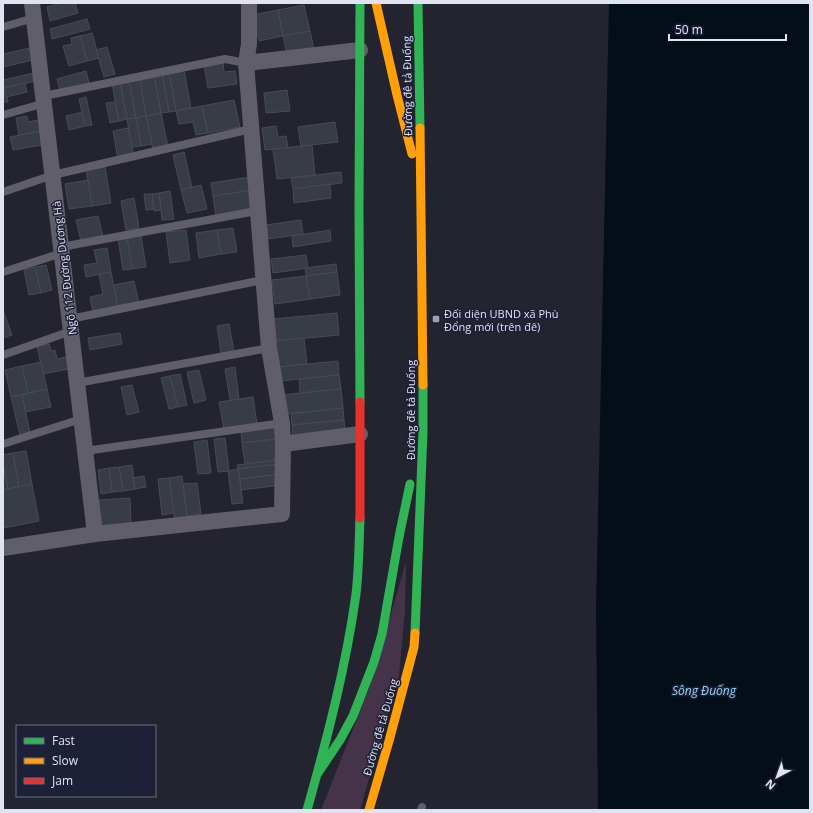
<svg xmlns="http://www.w3.org/2000/svg" width="813" height="813" font-family="'Open Sans',sans-serif">
	<style>
		.green { fill: #453449 }
		.water { fill: #030e18 }
		.building { fill: #383c46; stroke: #484b55 }
		.lines { fill: none; stroke-linecap: round; stroke-linejoin: round }
		.lane { stroke: #605e69; stroke-width: 8 }
		.street { stroke: #605e69; stroke-width: 16 }
		.fast { stroke: #30b455; stroke-width: 9 }
		.slow { stroke: #ff9f0a; stroke-width: 9 }
		.jam { stroke: #e5322d; stroke-width: 9 }
		.poi-dot { fill: #9ea0ae; stroke: #1d2036; stroke-width: 1.5 }
		.labels { text-anchor: middle; dominant-baseline: central; stroke-width: 3; stroke-linejoin: round; paint-order: stroke }
		.street-label { font-size: 11px; fill: #e0e3f2; stroke: #1d2036 }
		.poi-label { font-size: 11px; fill: #e0e3f2; stroke: #1d2036; text-anchor: start }
		.water-label { font-size: 12px; font-style: italic; fill: #93d4f4; stroke: #1d2036 }
	</style>
	<rect width="100%" height="100%" fill="#232430"/>
	<polygon class="green" points="406,562 405,611 399,675 360,810 321,810 370,686"/>
	<polygon class="water" points="609,3 810,3 810,810 598,810 596,608"/>
	<g class="building">
		<polygon points="62,3 75,3 78,13 50,21 47,7"/>
		<polygon points="304,5 310,31 283,36 278,10"/>
		<polygon points="278,10 283,36 259,41 253,15"/>
		<polygon points="87,19 90,29 52,39 50,29"/>
		<polygon points="310,31 314,49 287,55 283,36"/>
		<polygon points="92,33 99,58 87,61 80,36"/>
		<polygon points="80,36 87,61 69,66 63,46 72,44 71,38"/>
		<polygon points="107,47 115,74 104,77 96,50"/>
		<polygon points="30,48 33,60 3,67 3,54"/>
		<polygon points="223,62 224,72 235,71 237,84 208,88 204,64"/>
		<polygon points="184,70 191,108 176,111 169,73"/>
		<polygon points="86,71 89,83 60,90 57,79"/>
		<polygon points="39,72 40,80 4,88 3,80"/>
		<polygon points="169,73 176,111 169,112 162,74"/>
		<polygon points="162,74 169,112 161,113 154,76"/>
		<polygon points="154,76 161,113 146,116 140,79"/>
		<polygon points="140,79 146,116 136,118 129,81"/>
		<polygon points="3,81 8,102 3,102"/>
		<polygon points="129,81 136,118 127,119 120,82"/>
		<polygon points="120,82 127,119 119,121 112,84"/>
		<polygon points="25,83 27,92 6,97 4,88"/>
		<polygon points="287,90 290,111 266,113 264,93"/>
		<polygon points="86,97 92,125 85,126 79,99"/>
		<polygon points="234,100 240,127 208,133 202,106"/>
		<polygon points="115,102 119,121 110,123 106,103"/>
		<polygon points="202,106 208,133 196,135 193,122 179,124 176,111"/>
		<polygon points="82,112 85,126 69,130 66,116"/>
		<polygon points="161,113 168,147 153,150 146,116"/>
		<polygon points="27,116 28,122 43,119 46,130 19,135 16,118"/>
		<polygon points="146,116 152,144 141,146 136,118"/>
		<polygon points="136,118 141,146 132,147 127,119"/>
		<polygon points="335,122 338,142 301,146 298,127"/>
		<polygon points="276,126 278,137 286,136 288,148 265,150 262,128"/>
		<polygon points="128,128 134,156 118,159 113,131"/>
		<polygon points="46,130 48,144 13,150 10,137"/>
		<polygon points="312,145 315,175 277,179 273,149"/>
		<polygon points="184,152 192,187 181,190 173,155"/>
		<polygon points="105,167 111,203 92,206 86,170"/>
		<polygon points="341,172 342,183 293,189 291,178"/>
		<polygon points="250,177 252,190 213,196 211,183"/>
		<polygon points="88,180 92,206 69,209 65,184"/>
		<polygon points="330,184 331,198 294,203 293,189"/>
		<polygon points="201,185 207,209 187,213 181,190"/>
		<polygon points="252,190 255,210 216,216 213,196"/>
		<polygon points="170,191 174,219 162,220 159,193"/>
		<polygon points="159,193 161,210 154,211 152,194"/>
		<polygon points="144,194 152,194 154,209 146,210"/>
		<polygon points="134,198 139,228 126,230 121,201"/>
		<polygon points="98,216 103,237 81,241 76,220"/>
		<polygon points="301,220 303,234 268,239 266,225"/>
		<polygon points="233,228 237,252 221,254 217,230"/>
		<polygon points="186,230 190,260 170,263 166,232"/>
		<polygon points="217,230 221,254 199,258 196,233"/>
		<polygon points="330,230 331,241 293,247 292,236"/>
		<polygon points="141,235 146,267 132,269 127,237"/>
		<polygon points="127,237 132,269 123,270 118,238"/>
		<polygon points="107,248 111,272 86,277 84,265 97,263 94,250"/>
		<polygon points="306,255 308,268 273,273 271,259"/>
		<polygon points="336,264 337,272 306,276 305,268"/>
		<polygon points="46,265 52,290 41,293 35,267"/>
		<polygon points="35,267 41,293 29,295 24,270"/>
		<polygon points="111,272 118,308 93,312 90,297 103,294 99,274"/>
		<polygon points="337,272 340,295 310,299 306,276"/>
		<polygon points="306,276 310,299 275,304 272,280"/>
		<polygon points="134,281 139,304 118,308 114,285"/>
		<polygon points="3,313 4,313 12,335 3,338"/>
		<polygon points="337,313 339,335 276,341 273,319"/>
		<polygon points="229,324 234,351 221,353 217,326"/>
		<polygon points="120,333 122,344 90,350 88,338"/>
		<polygon points="304,338 307,364 278,367 276,341"/>
		<polygon points="49,344 51,351 55,350 57,359 70,356 73,368 43,374 37,346"/>
		<polygon points="338,361 339,375 280,381 278,367"/>
		<polygon points="41,362 47,389 28,393 22,366"/>
		<polygon points="22,366 28,393 11,397 5,370"/>
		<polygon points="235,367 239,399 230,400 225,369"/>
		<polygon points="199,370 206,400 194,403 187,372"/>
		<polygon points="180,374 187,405 178,407 170,376"/>
		<polygon points="339,375 341,389 300,393 299,379"/>
		<polygon points="170,376 178,407 169,409 161,378"/>
		<polygon points="132,385 139,412 127,415 121,387"/>
		<polygon points="47,389 51,407 25,412 22,395"/>
		<polygon points="341,389 343,408 283,414 281,395"/>
		<polygon points="22,395 30,433 20,435 11,397"/>
		<polygon points="253,397 257,424 224,429 219,402"/>
		<polygon points="343,408 344,420 292,425 291,414"/>
		<polygon points="344,420 345,431 293,437 292,425"/>
		<polygon points="274,428 276,439 242,443 241,432"/>
		<polygon points="225,438 229,471 218,472 214,439"/>
		<polygon points="276,439 279,460 245,464 242,443"/>
		<polygon points="207,440 211,473 198,474 194,442"/>
		<polygon points="26,451 32,484 19,487 13,453"/>
		<polygon points="13,453 19,487 8,489 3,464 3,455"/>
		<polygon points="279,460 279,464 238,469 237,465"/>
		<polygon points="3,464 8,489 3,490"/>
		<polygon points="279,464 280,474 240,479 238,469"/>
		<polygon points="132,465 135,489 123,491 119,467"/>
		<polygon points="119,467 123,491 112,492 109,468"/>
		<polygon points="109,468 112,492 101,494 98,470"/>
		<polygon points="238,469 243,503 232,504 228,471"/>
		<polygon points="280,474 282,485 241,490 240,479"/>
		<polygon points="144,476 146,487 135,489 133,478"/>
		<polygon points="182,476 187,521 175,522 169,478"/>
		<polygon points="169,478 174,513 162,515 158,479"/>
		<polygon points="197,483 201,514 187,516 183,484"/>
		<polygon points="32,484 39,521 3,528 3,490"/>
		<polygon points="130,498 131,526 101,527 99,500"/>
	</g>
	<g class="lines">
		<g class="lane">
			<polyline points="3,27 34,18"/>
			<polyline points="44,96 225,59 246,63"/>
			<polyline points="3,115 45,103"/>
			<polyline points="3,192 53,175 251,129"/>
			<polyline points="61,247 257,211"/>
			<polyline points="3,272 62,253"/>
			<polyline points="70,319 263,280"/>
			<polyline points="3,355 71,331"/>
			<polyline points="77,383 269,348"/>
			<polyline points="3,444 81,419"/>
			<polyline points="85,451 282,423"/>
			<polyline points="421,810 422,807"/>
		</g>
		<g class="street">
			<polyline points="32,3 95,534"/>
			<polyline points="246,63 360,50"/>
			<polyline points="283,444 360,434"/>
			<polyline points="3,548 95,534 282,514 283,444 282,423 269,348 246,63 249,44 249,3"/>
		</g>
		<g class="fast">
			<polyline points="418,3 420,128"/>
			<polyline points="360,402 359,209 360,3"/>
			<polyline points="415,633 423,432 423,385"/>
			<polyline points="318,773 340,740 353,716 374,662 382,634 399,537 410,484"/>
			<path d="M307,810C327,739 346,667 356,594C359,569 359,543 360,518"/>
		</g>
		<g class="slow">
			<polyline points="376,3 397,95 412,154"/>
			<polyline points="420,128 423,385"/>
			<polyline points="369,810 389,741 414,647 415,633"/>
		</g>
		<polyline class="jam" points="360,518 360,402"/>
	</g>
	<rect class="poi-dot" x="432" y="315" width="8" height="8" rx="2"/>
	<g class="labels">
		<g class="street-label">
			<text transform="translate(407 86) rotate(-91)">Đường đê tả Đuống</text>
			<text transform="translate(64 268) rotate(-97)">Ngõ 112 Đường Dương Hà</text>
			<text transform="translate(410 410) rotate(-90)">Đường đê tả Đuống</text>
			<text transform="translate(380 727) rotate(-74)">Đường đê tả Đuống</text>
		</g>
		<g class="poi-label">
			<text x="444" y="313">Đối diện UBND xã Phù<tspan x="444" dy="13">Đổng mới (trên đê)</tspan></text>
		</g>
		<g class="water-label">
			<text x="704" y="690">Sông Đuống</text>
		</g>
	</g>
	<rect width="813" height="813" fill="none" stroke="#e0e3f2" stroke-width="8"/>
	<rect x="16" y="725" width="140" height="72" fill="#1d2036" stroke="#6b6e81"/>
	<rect x="24" y="738" width="20" height="6" fill="#30b455" stroke="#6b6e81"/>
	<text x="52" y="745" font-size="12" fill="#e0e3f2">Fast</text>
	<rect x="24" y="758" width="20" height="6" fill="#ff9f0a" stroke="#6b6e81"/>
	<text x="52" y="765" font-size="12" fill="#e0e3f2">Slow</text>
	<rect x="24" y="778" width="20" height="6" fill="#e5322d" stroke="#6b6e81"/>
	<text x="52" y="785" font-size="12" fill="#e0e3f2">Jam</text>
	<g transform="translate(777 777) rotate(221)" stroke="#1d2036" stroke-width="3" paint-order="stroke">
	<path d="M0-3L7 15L0 10L-7 15Z" fill="#e0e3f2"/>
	<text y="-6" font-size="11" font-weight="bold" text-anchor="middle" fill="#e0e3f2">N</text>
	</g>
	<path d="M669 34v6h117v-6" fill="none" stroke="#e0e3f2" stroke-width="2"/>
	<text x="675" y="34" font-size="12" fill="#e0e3f2" stroke="#1d2036" stroke-width="3" paint-order="stroke">50 m</text>
</svg>
